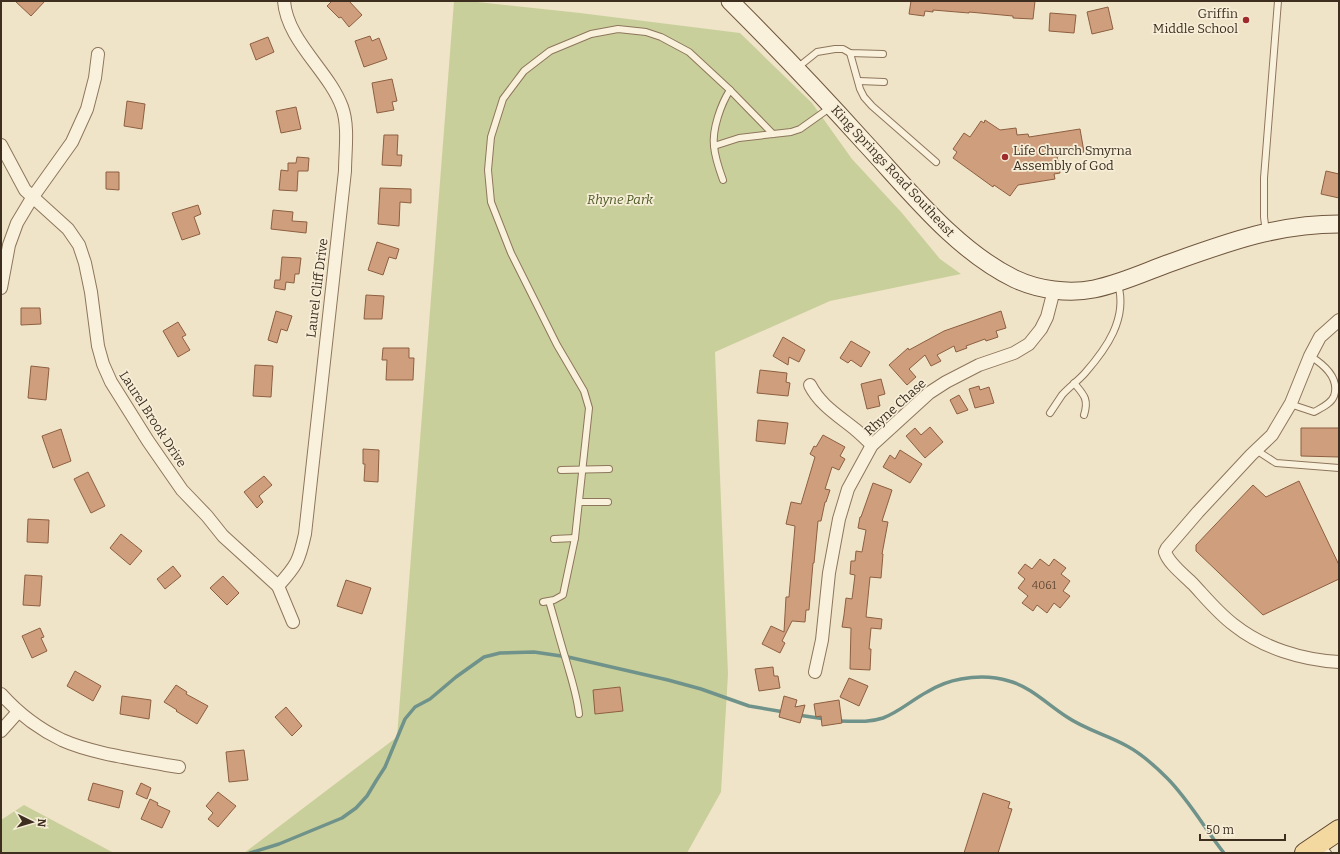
<svg xmlns="http://www.w3.org/2000/svg" width="1340" height="854" font-family="Bitter,serif">
	<style>
		.green { fill: #c9cf9b }
		.lines { fill: none; stroke-linecap: round; stroke-linejoin: round }
		.stream { stroke: #6f938a; stroke-width: 3.5 }
		.building { fill: #cf9f7d; stroke: #8d5f41 }
		.lane-casing { stroke: #8d765c; stroke-width: 8 }
		.street-casing { stroke: #8d765c; stroke-width: 14 }
		.secondary-casing { stroke: #6f573f; stroke-width: 19 }
		.primary-casing { stroke: #5b4430; stroke-width: 22 }
		.lane { stroke: #faf1dc; stroke-width: 6 }
		.street { stroke: #faf1dc; stroke-width: 12 }
		.secondary { stroke: #faf1dc; stroke-width: 17 }
		.primary { stroke: #f3d9a0; stroke-width: 20 }
		.poi-dot { fill: #9e2a2b; stroke: #f7eed8; stroke-width: 1.5 }
		.labels { text-anchor: middle; dominant-baseline: central; stroke-width: 3.5; stroke-linejoin: round; paint-order: stroke }
		.number-label { font-size: 11px; fill: #624a37 }
		.poi-label { font-size: 13px; fill: #3d2e20; stroke: #f7eed8; text-anchor: end }
		.street-label { font-size: 13px; fill: #3d2e20; stroke: #f7eed8 }
		.park-label { font-size: 13px; font-style: italic; fill: #4d5a26; stroke: #f7eed8 }
	</style>
	<rect width="100%" height="100%" fill="#f0e4c8"/>
	<g class="green">
		<polygon points="454,1 468,1 580,13 740,33 812,103 852,159 902,213 940,259 961,274 830,301 715,352 728,674 721,792 687,853 244,853 397,737"/>
		<polygon points="24,805 114,853 1,853 1,820"/>
	</g>
	<g class="lines">
		<g class="stream">
			<polyline points="798,715 825,719"/>
			<path d="M838,721C853,721 868,723 883,718C899,712 912,700 927,692C937,686 949,681 961,679C977,676 993,676 1009,681C1031,687 1048,705 1067,717C1086,730 1108,735 1127,746C1142,754 1155,766 1167,778C1189,800 1205,829 1224,853"/>
			<polyline points="250,853 279,844 342,818 356,808 367,796 376,781 385,767 405,719 415,707 430,699 456,677 484,657 500,653 534,652 568,657 668,680 701,689 749,706 784,712"/>
		</g>
	</g>
	<g class="building">
		<polygon points="15,1 45,1 31,16"/>
		<polygon points="332,1 349,1 362,15 349,27 341,17 339,18 327,6"/>
		<polygon points="911,1 1035,1 1033,19 1013,18 1013,16 969,12 969,13 933,10 933,12 925,11 924,16 909,14"/>
		<polygon points="1108,7 1113,29 1092,34 1087,12"/>
		<polygon points="1050,13 1076,15 1074,33 1049,31"/>
		<polygon points="370,36 372,41 379,38 387,59 364,67 355,41"/>
		<polygon points="268,37 274,52 256,60 250,44"/>
		<polygon points="392,79 397,101 392,102 394,110 377,113 372,83"/>
		<polygon points="127,101 145,104 142,129 124,126"/>
		<polygon points="296,107 301,129 281,133 276,111"/>
		<polygon points="985,120 1000,130 1016,128 1017,135 1028,134 1029,137 1080,129 1084,152 1057,156 1060,173 1054,174 1055,179 1018,185 1010,196 994,185 993,187 953,158 957,152 953,149 964,133 970,137 981,121 984,123"/>
		<polygon points="384,135 398,135 397,155 402,155 401,166 382,165"/>
		<polygon points="297,157 309,158 308,171 298,171 297,191 279,190 281,170 288,171 288,163 296,163"/>
		<polygon points="1326,171 1339,174 1339,198 1321,194"/>
		<polygon points="106,172 119,172 119,190 106,189"/>
		<polygon points="380,188 411,189 411,203 400,202 399,226 378,224"/>
		<polygon points="198,205 201,214 194,217 200,234 182,240 172,213"/>
		<polygon points="273,210 293,212 292,221 307,222 306,233 271,229"/>
		<polygon points="377,242 399,249 396,259 389,257 383,275 368,270"/>
		<polygon points="282,257 301,258 299,274 295,274 294,283 286,282 285,290 274,288 275,280 280,280"/>
		<polygon points="366,295 384,296 382,319 364,319"/>
		<polygon points="21,308 40,308 41,324 21,325"/>
		<polygon points="276,311 292,316 287,331 281,329 277,343 268,340"/>
		<polygon points="1001,311 1006,328 996,331 998,337 986,341 985,339 966,346 967,348 956,352 954,346 937,355 941,361 931,366 925,355 909,369 916,377 907,385 889,365 908,348 909,350 944,331"/>
		<polygon points="178,322 186,335 182,337 190,350 178,357 163,331"/>
		<polygon points="783,337 805,350 799,362 789,357 788,365 773,356"/>
		<polygon points="851,341 870,352 861,367 851,360 848,363 840,358"/>
		<polygon points="383,348 409,348 409,358 414,358 413,380 386,380 387,360 382,360"/>
		<polygon points="255,365 273,366 271,397 253,396"/>
		<polygon points="31,366 49,368 46,400 28,398"/>
		<polygon points="760,370 787,373 786,382 790,383 788,396 757,393"/>
		<polygon points="881,379 885,394 878,396 880,406 867,409 861,384"/>
		<polygon points="979,386 980,390 989,387 994,403 975,408 969,389"/>
		<polygon points="959,395 968,410 957,414 950,400"/>
		<polygon points="758,420 788,423 785,444 756,441"/>
		<polygon points="930,427 943,442 925,458 906,436 915,428 921,435"/>
		<polygon points="1301,428 1339,428 1339,457 1301,456"/>
		<polygon points="61,429 71,461 53,468 42,436"/>
		<polygon points="823,435 845,447 840,456 845,459 839,470 832,467 825,489 830,490 826,502 825,502 821,521 818,521 814,563 813,563 809,610 806,610 805,622 792,621 782,641 785,643 780,653 762,644 771,626 784,632 786,597 789,597 795,526 786,524 791,502 801,504 815,457 810,454 814,446 816,447"/>
		<polygon points="363,449 379,450 378,482 364,481 365,464 363,464"/>
		<polygon points="900,450 922,464 910,483 883,467 890,455 895,459"/>
		<polygon points="88,472 105,506 91,513 74,479"/>
		<polygon points="264,476 272,485 259,496 263,502 257,508 244,492"/>
		<polygon points="1299,481 1339,565 1339,579 1263,615 1196,551 1196,545 1253,485 1266,497"/>
		<polygon points="873,483 892,490 882,521 888,522 882,554 883,554 881,578 870,577 866,617 882,619 881,629 871,628 869,649 871,649 870,670 850,669 851,628 842,627 844,615 846,598 852,599 855,575 850,574 851,561 855,561 856,551 862,552 866,530 858,528 860,517 861,517"/>
		<polygon points="28,519 49,520 48,543 27,542"/>
		<polygon points="121,534 142,551 130,565 110,548"/>
		<polygon points="1040,559 1049,566 1054,559 1066,568 1061,574 1070,581 1063,591 1070,596 1060,608 1054,603 1047,613 1037,605 1033,611 1022,603 1028,596 1018,588 1025,579 1018,573 1025,564 1032,569"/>
		<polygon points="173,566 181,576 165,589 157,579"/>
		<polygon points="25,575 42,576 40,606 23,605"/>
		<polygon points="223,576 239,593 227,605 210,588"/>
		<polygon points="346,580 371,588 362,614 337,606"/>
		<polygon points="40,628 44,637 41,638 47,651 32,658 22,636"/>
		<polygon points="773,667 774,676 778,676 780,688 759,691 755,669"/>
		<polygon points="75,671 101,686 93,701 67,686"/>
		<polygon points="849,678 868,686 859,706 840,697"/>
		<polygon points="176,685 187,692 186,694 208,706 197,724 176,711 177,710 164,702"/>
		<polygon points="620,687 623,711 595,714 593,690"/>
		<polygon points="122,696 151,700 149,719 120,714"/>
		<polygon points="784,696 797,700 795,707 805,705 800,723 779,717"/>
		<polygon points="839,700 842,723 822,726 821,716 816,717 814,704"/>
		<polygon points="286,707 302,726 292,736 275,717"/>
		<polygon points="244,750 248,780 229,782 226,752"/>
		<polygon points="93,783 123,791 119,808 88,800"/>
		<polygon points="141,783 151,788 147,799 136,794"/>
		<polygon points="218,792 236,806 218,827 208,819 213,813 206,806"/>
		<polygon points="983,793 1010,802 1008,808 1012,809 998,853 964,853"/>
		<polygon points="150,799 158,803 157,805 170,811 162,828 141,819"/>
	</g>
	<g class="lines">
		<defs>
			<g id="lane">
				<polyline points="850,53 860,89 864,97 872,106 936,162"/>
				<polyline points="797,68 817,52 835,49 843,49 850,53 883,54"/>
				<polyline points="859,81 884,82"/>
				<polyline points="714,146 739,138 791,132 800,129 831,107"/>
				<path d="M723,180C719,169 715,158 714,146C712,129 721,104 730,90"/>
				<polyline points="1266,232 1264,217 1264,178 1278,1"/>
				<path d="M1074,383C1084,395 1089,399 1084,415"/>
				<path d="M1290,404L1314,412C1321,408 1331,404 1334,396C1340,378 1323,364 1310,356"/>
				<path d="M1050,413C1054,407 1058,401 1062,395C1069,387 1078,381 1085,373C1106,349 1128,319 1118,284"/>
				<polyline points="1256,450 1276,463 1339,468"/>
				<polyline points="561,470 609,469"/>
				<polyline points="580,502 608,502"/>
				<polyline points="554,539 575,538"/>
				<path d="M549,601C555,621 560,641 566,660C571,678 577,695 579,714"/>
				<polyline points="543,602 554,600 563,595 575,538 589,408 584,391 557,345 511,253 491,202 488,170 491,137 503,99 524,71 550,51 591,34 618,29 646,32 661,37 689,52 730,90 773,134"/>
				<polyline points="1321,844 1328,853"/>
			</g>
			<g id="street">
				<polyline points="1,145 25,190 68,229 79,245 85,263 91,292 98,346 103,364 111,382 148,441 182,490 207,516 223,536 278,586 293,622"/>
				<polyline points="1,288 9,245 17,223 32,198 72,142 87,109 95,78 98,54"/>
				<path d="M1339,320L1320,337L1310,356L1291,403L1272,435L1251,455L1198,512L1167,548L1165,552C1169,564 1184,575 1193,584C1206,598 1218,613 1234,625C1263,648 1302,660 1339,662"/>
				<path d="M810,385C820,405 839,416 856,430C862,435 867,440 872,445"/>
				<path d="M278,586C297,565 299,561 305,534L345,171C345,152 349,126 342,107C329,71 287,41 284,1"/>
				<polyline points="815,672 822,640 829,573 839,519 848,489 872,445 929,393 946,382 979,365 1014,353 1029,344 1041,329 1047,317 1054,290"/>
				<path d="M1,694C18,713 39,729 62,740C91,753 134,759 166,765L179,767"/>
				<polyline points="1,731 18,712"/>
			</g>
			<path id="secondary" d="M730,1C776,47 821,94 865,143C909,190 955,250 1015,279C1038,290 1069,294 1094,289C1119,284 1143,273 1167,264C1226,243 1276,224 1339,224"/>
			<polyline id="primary" points="1305,853 1339,830"/>
		</defs>
		<use href="#lane" class="lane-casing"/>
		<use href="#street" class="street-casing"/>
		<use href="#secondary" class="secondary-casing"/>
		<use href="#primary" class="primary-casing"/>
		<use href="#lane" class="lane"/>
		<use href="#street" class="street"/>
		<use href="#secondary" class="secondary"/>
		<use href="#primary" class="primary"/>
	</g>
	<g class="poi-dot">
		<circle cx="1246" cy="20" r="4"/>
		<circle cx="1005" cy="157" r="4"/>
	</g>
	<g class="labels">
		<g class="number-label">
			<text x="1044" y="585">4061</text>
		</g>
		<g class="poi-label">
			<text x="1238" y="13">Griffin<tspan x="1238" dy="15">Middle School</tspan></text>
			<text x="1013" y="150" text-anchor="start">Life Church Smyrna<tspan x="1013" dy="15">Assembly of God</tspan></text>
		</g>
		<g class="street-label">
			<text transform="translate(893 171) rotate(47)">King Springs Road Southeast</text>
			<text transform="translate(317 288) rotate(-83)">Laurel Cliff Drive</text>
			<text transform="translate(895 407) rotate(-42)">Rhyne Chase</text>
			<text transform="translate(153 419) rotate(57)">Laurel Brook Drive</text>
		</g>
		<g class="park-label">
			<text x="620" y="199">Rhyne Park</text>
		</g>
	</g>
	<rect width="1340" height="854" fill="none" stroke="#3d2e20" stroke-width="4"/>
	<g transform="translate(32 822) rotate(95)" stroke="#f7eed8" stroke-width="3" paint-order="stroke">
	<path d="M0-3L7 15L0 10L-7 15Z" fill="#3d2e20"/>
	<text y="-6" font-size="11" font-weight="bold" text-anchor="middle" fill="#3d2e20">N</text>
	</g>
	<path d="M1200 834v6h85v-6" fill="none" stroke="#3d2e20" stroke-width="2"/>
	<text x="1206" y="834" font-size="12" fill="#3d2e20" stroke="#f7eed8" stroke-width="3" paint-order="stroke">50 m</text>
</svg>
